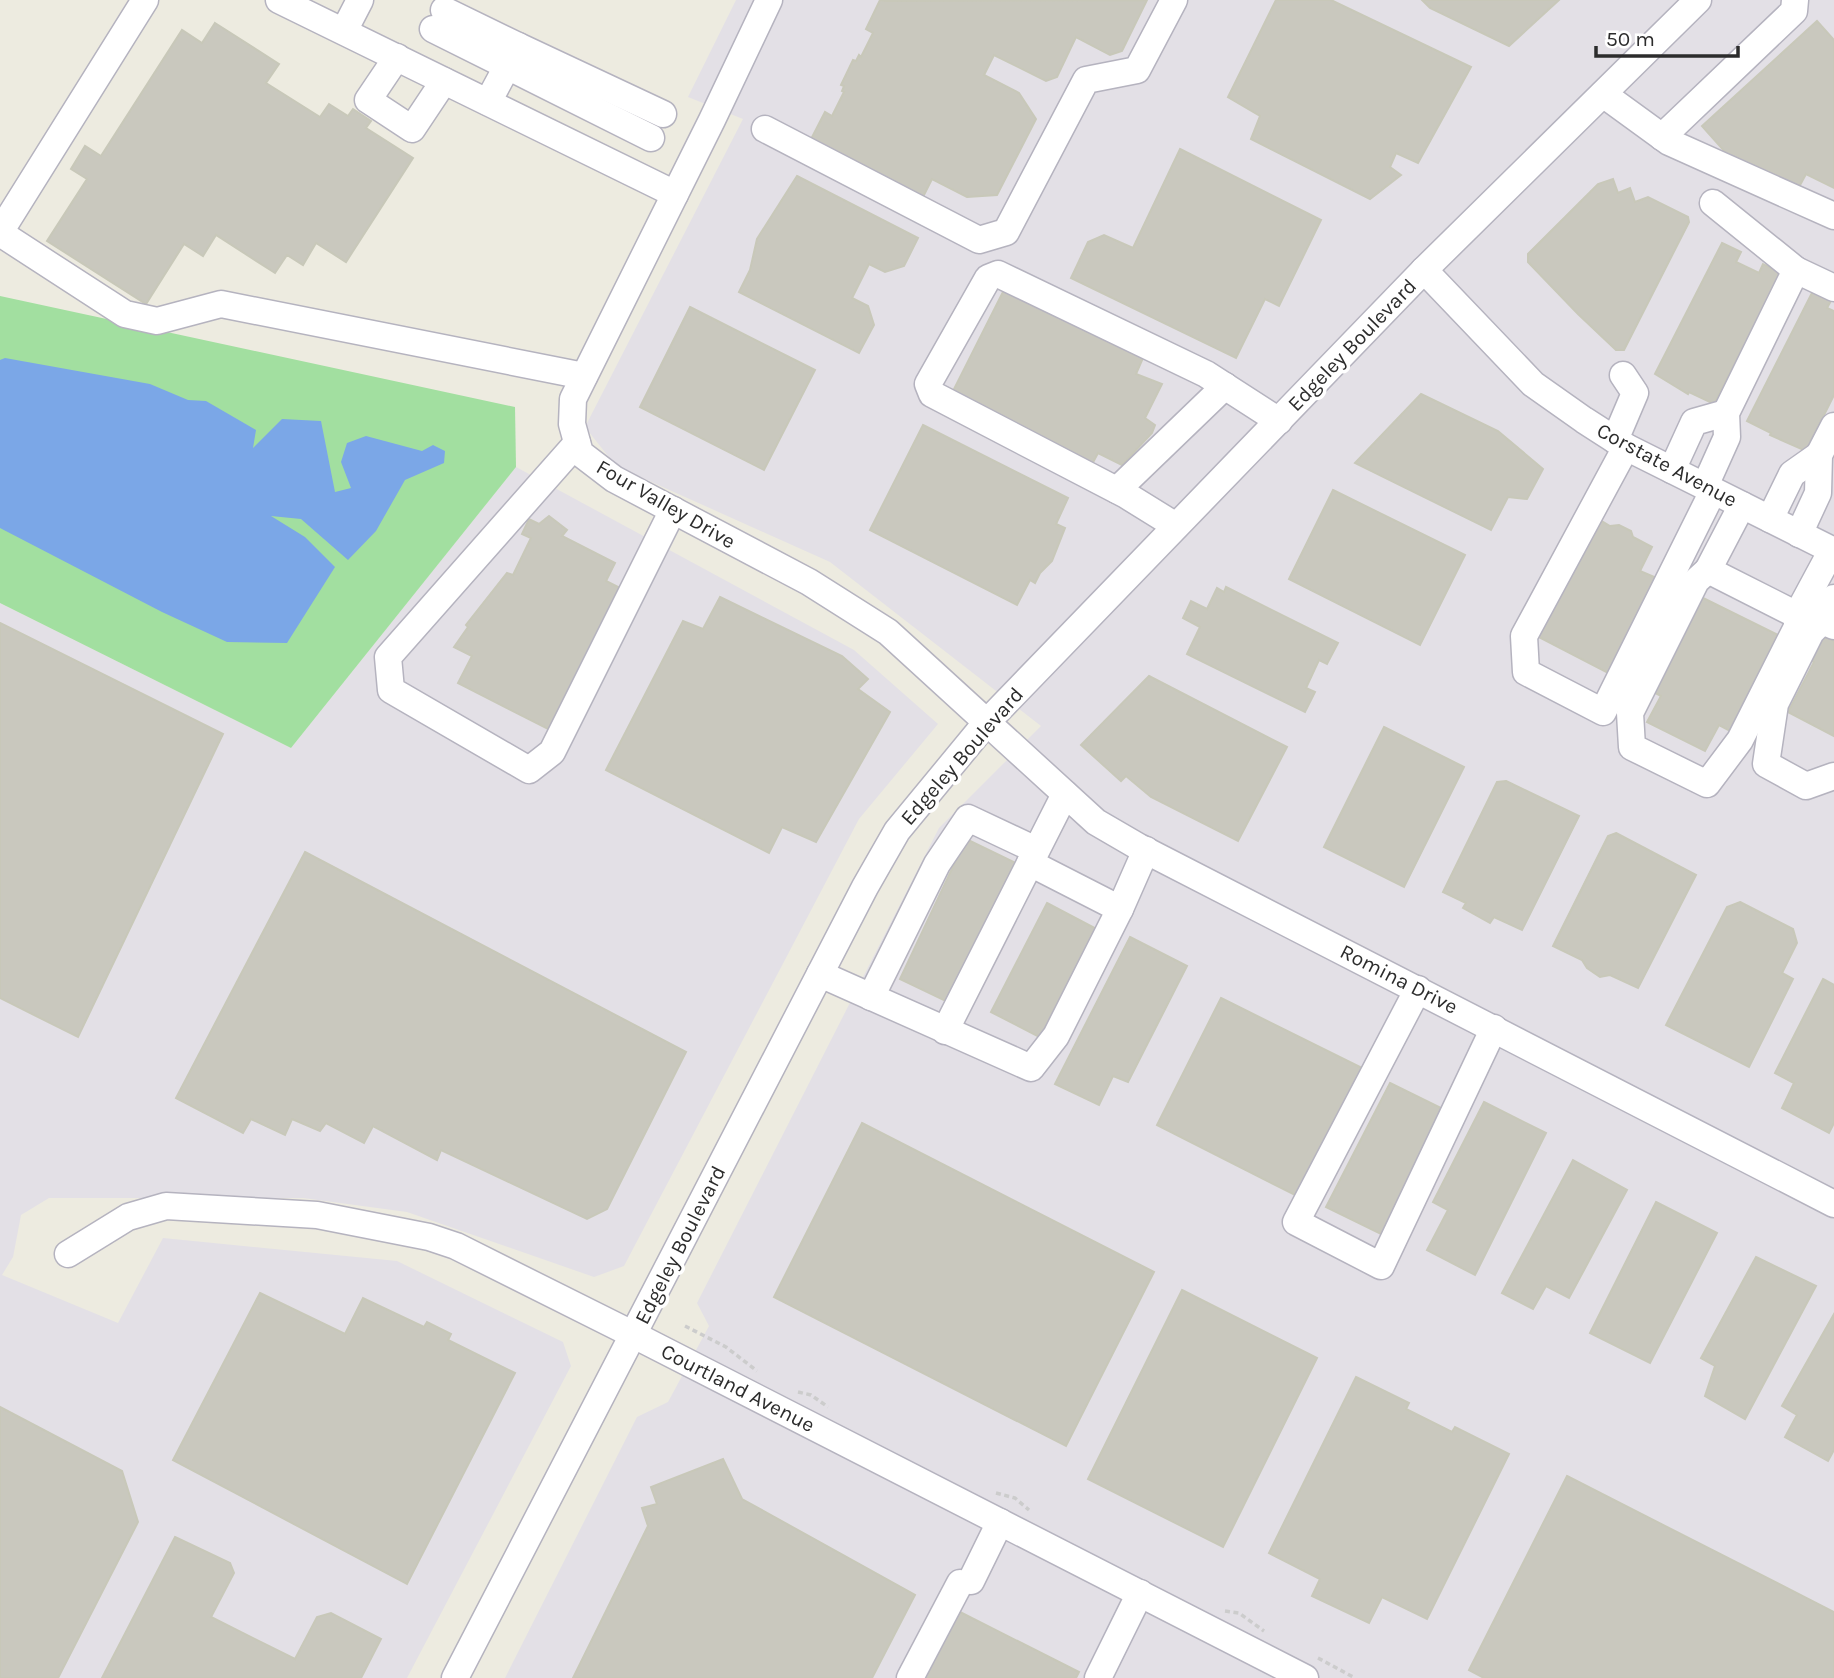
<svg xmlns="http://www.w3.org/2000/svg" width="1834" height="1678" font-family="Karla,sans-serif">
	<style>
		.industrial { fill: #e3e0e6 }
		.green { fill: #a2dfa0 }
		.water { fill: #7ba7e7 }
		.building { fill: #c9c8be; stroke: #c8c8b9; stroke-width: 2 }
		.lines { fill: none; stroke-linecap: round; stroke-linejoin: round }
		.minor-casing { stroke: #b5b3bf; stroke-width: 29 }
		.path { stroke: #ccc; stroke-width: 3.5; stroke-dasharray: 5 3.5; stroke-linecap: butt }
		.minor { stroke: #fff; stroke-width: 26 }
		.labels { text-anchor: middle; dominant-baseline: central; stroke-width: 7; stroke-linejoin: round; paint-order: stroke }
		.street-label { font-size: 21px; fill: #2c2c2c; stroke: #fff }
	</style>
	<rect width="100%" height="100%" fill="#edebe0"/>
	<g class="industrial">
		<polygon points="736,0 1834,0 1834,1678 505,1678 637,1417 668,1402 709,1326 697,1303 939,828 1041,726 830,562 616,466 585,427 743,119 688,97"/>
		<polygon points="516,467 854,650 938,724 859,819 624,1266 594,1277 407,1212 303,1198 49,1198 21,1215 13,1257 2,1275 118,1323 163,1238 397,1261 563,1342 571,1366 407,1678 0,1678 0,603 291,748"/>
	</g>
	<polygon class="green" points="0,296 515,407 516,467 291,748 0,603"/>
	<polygon class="water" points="5,358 150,384 188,400 206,401 256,430 253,448 282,419 321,421 335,492 351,488 341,462 347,443 366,436 422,451 433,445 445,451 444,463 405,480 376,531 348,560 301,519 271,516 305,537 335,567 287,643 227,642 162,612 0,528 0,360"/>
	<g class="building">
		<polygon points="880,0 887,1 1147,0 1122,51 1110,55 1076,37 1057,77 1046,81 994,55 984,75 1019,93 1036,119 997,195 967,197 932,179 922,199 809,143 825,112 832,116 844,92 842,91 844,86 841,85 853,60 856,61 859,55 861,57 873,33 866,29"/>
		<polygon points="1276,0 1331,0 1471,67 1418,163 1396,153 1390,167 1401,175 1370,199 1251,139 1260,116 1228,97"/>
		<polygon points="1422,0 1559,0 1509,46 1430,8"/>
		<polygon points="1817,21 1834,40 1834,188 1806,174 1798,189 1726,153 1702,126"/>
		<polygon points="215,23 279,64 266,83 320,117 329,104 348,116 353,109 371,121 366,128 413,158 346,262 316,243 303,265 287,255 275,273 216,235 203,256 184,244 146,304 47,241 87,179 71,169 85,146 101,156 182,30 202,43"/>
		<polygon points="1180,149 1321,220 1279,306 1265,299 1236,358 1071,278 1088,242 1104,235 1133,248"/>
		<polygon points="797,176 918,238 904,266 885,272 869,264 852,298 868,306 874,325 859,353 739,292 750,270 757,239"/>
		<polygon points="1613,179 1618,193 1630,188 1635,202 1648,197 1688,217 1689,222 1624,350 1616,350 1578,314 1528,262 1528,254 1598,184"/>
		<polygon points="1722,243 1741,252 1736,262 1759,273 1763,264 1781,273 1714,404 1689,392 1688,394 1655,374"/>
		<polygon points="1814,289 1832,299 1827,308 1834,311 1834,395 1806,451 1770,435 1771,433 1747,421"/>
		<polygon points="1021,290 1146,351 1136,374 1162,384 1145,418 1155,425 1152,433 1122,465 1098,453 1089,470 952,393 1003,292"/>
		<polygon points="690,307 815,370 764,470 640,407"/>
		<polygon points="1421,394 1498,431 1543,469 1527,499 1508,497 1491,530 1355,463"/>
		<polygon points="923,425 1068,498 1056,524 1065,528 1052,561 1040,573 1035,583 1030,580 1017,605 870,530"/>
		<polygon points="1333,490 1465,555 1420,645 1289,579"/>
		<polygon points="549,516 567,530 562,536 615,563 606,581 624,590 552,731 458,683 472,656 454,647 468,627 466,625 507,573 513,575 531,538 522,534 529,519 539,524"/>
		<polygon points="1595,517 1610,526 1619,525 1631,531 1633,537 1652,547 1640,571 1659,579 1610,674 1535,635"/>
		<polygon points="1226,587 1338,643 1327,664 1319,660 1306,688 1315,692 1305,712 1187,654 1200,627 1183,618 1191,601 1207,609 1217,588 1224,592"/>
		<polygon points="1697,595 1778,635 1730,731 1719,725 1705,751 1647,722 1661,696 1650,690"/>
		<polygon points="720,597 842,656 868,679 858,689 890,712 816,842 782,827 769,853 606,770 683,621 703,629"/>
		<polygon points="0,623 223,734 78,1037 0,998"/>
		<polygon points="1817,632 1834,641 1834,736 1788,712 1814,662 1804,657"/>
		<polygon points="1149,676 1287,747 1238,841 1151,797 1126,776 1121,781 1081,745"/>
		<polygon points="1384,727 1464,767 1404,887 1324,847"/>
		<polygon points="1506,781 1579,816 1522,930 1494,917 1490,923 1463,908 1466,903 1443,892 1497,782"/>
		<polygon points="1616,833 1696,875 1638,988 1610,975 1600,977 1587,968 1582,960 1553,946 1608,836"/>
		<polygon points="966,839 1018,864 952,1004 900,979"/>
		<polygon points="305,852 686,1052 607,1209 587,1219 441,1150 437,1160 373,1126 364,1143 326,1123 320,1131 292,1119 285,1135 251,1119 243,1133 176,1098"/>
		<polygon points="1740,902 1793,929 1797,943 1782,973 1793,979 1749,1067 1666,1025 1727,907"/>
		<polygon points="1047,903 1104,933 1047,1041 991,1012"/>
		<polygon points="1130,937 1187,966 1128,1082 1113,1076 1099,1105 1055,1084"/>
		<polygon points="1823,979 1834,985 1834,1123 1829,1133 1782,1108 1794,1083 1775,1073"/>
		<polygon points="1221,998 1362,1068 1297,1196 1157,1125"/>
		<polygon points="1390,1083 1447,1111 1383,1235 1326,1207"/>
		<polygon points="1484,1102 1546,1133 1475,1275 1427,1250 1448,1210 1433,1202"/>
		<polygon points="862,1123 1154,1272 1066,1446 774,1297"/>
		<polygon points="1573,1160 1627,1190 1569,1298 1546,1286 1533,1309 1502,1293"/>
		<polygon points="1656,1202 1717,1233 1650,1363 1590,1333"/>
		<polygon points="1756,1257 1816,1286 1745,1419 1705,1396 1715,1366 1701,1358"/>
		<polygon points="1182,1290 1317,1358 1223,1547 1088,1479"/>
		<polygon points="260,1293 345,1334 363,1298 424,1327 427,1322 451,1334 448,1340 515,1373 407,1584 173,1460"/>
		<polygon points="1834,1314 1834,1450 1828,1461 1785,1437 1797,1415 1782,1406"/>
		<polygon points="1356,1377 1409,1403 1406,1409 1452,1432 1455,1427 1509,1454 1427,1619 1382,1597 1369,1623 1312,1596 1320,1579 1269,1553"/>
		<polygon points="0,1407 122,1471 138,1522 58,1678 0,1678"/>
		<polygon points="723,1459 742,1499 915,1595 872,1678 573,1678 648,1526 642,1508 657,1504 651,1487"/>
		<polygon points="1567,1476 1834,1612 1834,1678 1484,1678 1469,1670"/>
		<polygon points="175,1537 230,1563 234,1573 211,1617 295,1659 317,1617 331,1613 381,1639 361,1678 102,1678"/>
		<polygon points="958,1611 1079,1672 1076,1678 924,1678"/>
	</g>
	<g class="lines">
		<defs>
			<g id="minor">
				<polyline points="279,0 675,194"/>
				<polyline points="769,0 712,120 573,399 572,424 580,453 614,479 809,582 888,632 1096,822 1139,847 1834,1204"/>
				<polyline points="444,10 518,46 488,102"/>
				<polyline points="433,29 651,138"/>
				<polyline points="344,31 360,0"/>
				<polyline points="518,46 663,114"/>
				<polyline points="397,57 368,100 412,129 444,81"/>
				<polyline points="1603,94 1669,142 1834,216"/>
				<polyline points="765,129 979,240 1006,232 1086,80 1137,70 1174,0"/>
				<polyline points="1662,137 1794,11 1795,0"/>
				<polyline points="1713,203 1796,270"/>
				<polyline points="0,232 145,0"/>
				<polyline points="0,233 125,314 157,321 221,304 584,376"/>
				<polyline points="1424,270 1533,384 1584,420 1626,447 1834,551"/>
				<polyline points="1615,440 1635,393 1623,375"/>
				<polyline points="577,443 388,657 391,690 529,770 552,752 673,510"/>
				<polyline points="1626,447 1524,636 1526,672 1603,712 1713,491"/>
				<polyline points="1672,470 1694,422 1726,413"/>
				<polyline points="1705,486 1727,437 1726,413 1796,270 1834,288"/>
				<polyline points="1117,490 1225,386"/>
				<polyline points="1742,505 1708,570 1797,615 1832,550"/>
				<polyline points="1770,519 1792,474 1819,455"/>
				<polyline points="1176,526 1126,495 932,394 928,384 988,278 998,274 1206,374 1279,421"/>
				<polyline points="1799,534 1818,493 1819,455 1834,426"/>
				<polyline points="1708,570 1696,581 1630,713 1632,747 1707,784 1740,740 1797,627 1797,615"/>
				<polyline points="1834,598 1822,621 1834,626"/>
				<polyline points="1822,621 1811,632 1775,704 1766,764 1806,786 1834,776"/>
				<polyline points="1030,863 1120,909 1146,850"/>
				<polyline points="820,974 1031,1068 1056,1036 1120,909"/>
				<polyline points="1418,989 1296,1222 1381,1266 1494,1028"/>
				<polyline points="871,997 937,864 968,818 1036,850"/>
				<polyline points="945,1031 1065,794"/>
				<polyline points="68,1254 128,1217 166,1206 317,1215 429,1237 456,1246 634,1335 1305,1678"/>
				<polyline points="971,1581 1000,1522"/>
				<polyline points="455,1678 865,887 897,831 986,723 1424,270 1698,0"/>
				<polyline points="910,1678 960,1583"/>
				<polyline points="1098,1678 1140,1593"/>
			</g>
		</defs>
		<use href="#minor" class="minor-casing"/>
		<g class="path">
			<polyline points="685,1326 726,1347 757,1371"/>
			<polyline points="798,1392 811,1395 828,1407"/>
			<polyline points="996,1493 1015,1498 1029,1510"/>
			<polyline points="1225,1611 1239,1613 1264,1631"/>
			<polyline points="1318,1658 1355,1678"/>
		</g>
		<use href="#minor" class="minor"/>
	</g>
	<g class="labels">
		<g class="street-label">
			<text transform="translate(1352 345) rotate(-46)">Edgeley Boulevard</text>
			<text transform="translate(1667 465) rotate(28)">Corstate Avenue</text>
			<text transform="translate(666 504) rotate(30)">Four Valley Drive</text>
			<text transform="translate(962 756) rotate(-49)">Edgeley Boulevard</text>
			<text transform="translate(1399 979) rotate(27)">Romina Drive</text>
			<text transform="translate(680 1245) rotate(-63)">Edgeley Boulevard</text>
			<text transform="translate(738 1388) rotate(27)">Courtland Avenue</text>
		</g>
	</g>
	<path d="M1596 46v10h142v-10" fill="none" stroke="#2c2c2c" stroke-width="3.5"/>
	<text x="1606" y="46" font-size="21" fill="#2c2c2c" stroke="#ffffff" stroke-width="5" paint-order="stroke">50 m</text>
</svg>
